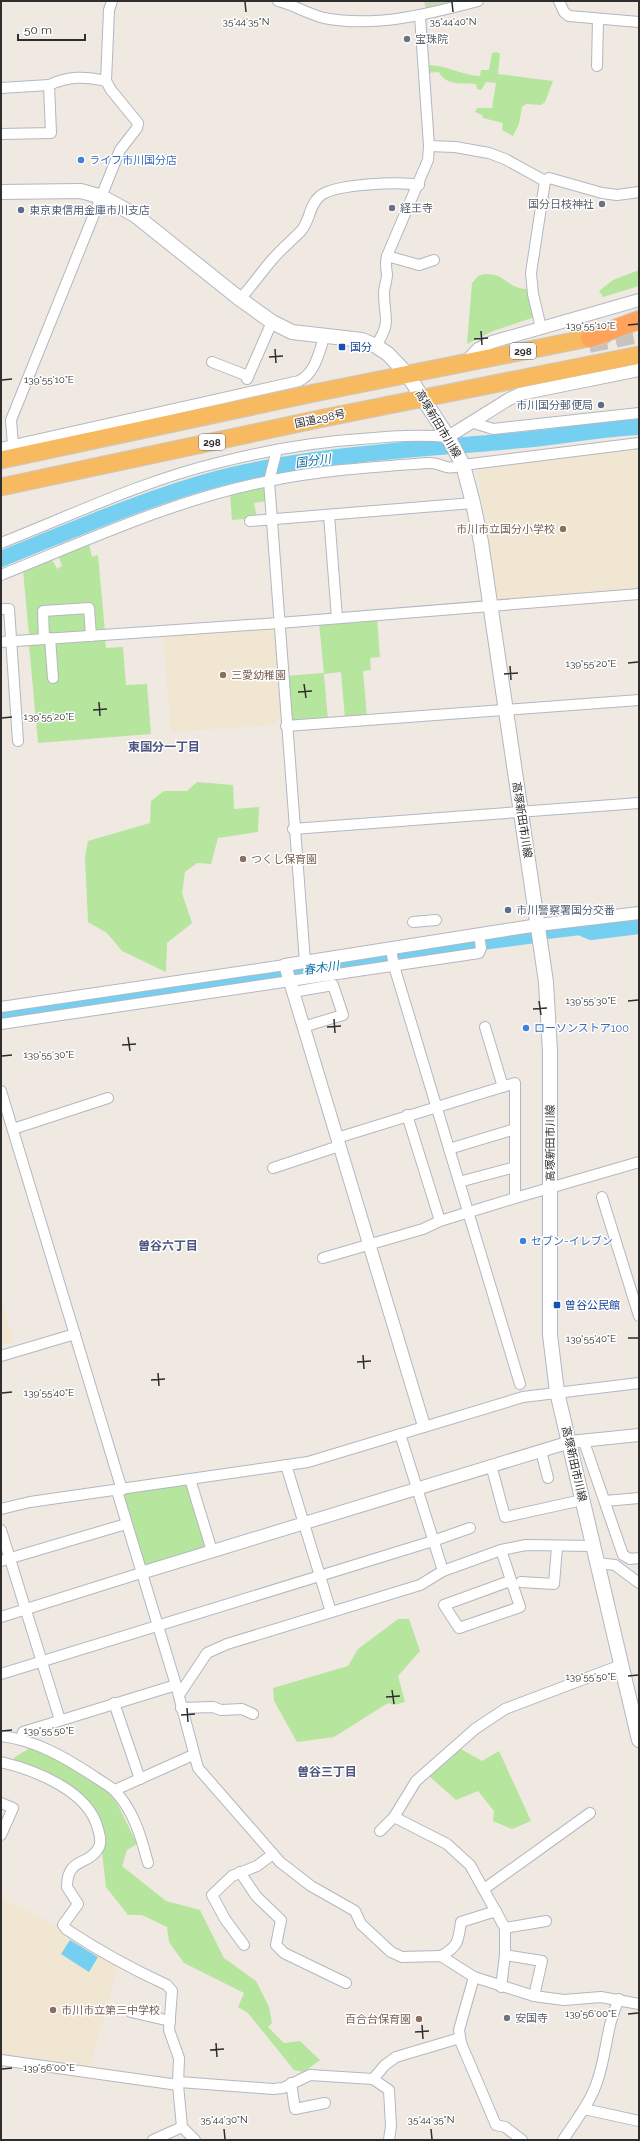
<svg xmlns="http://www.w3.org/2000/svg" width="640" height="2141" font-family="Raleway,'Noto Sans JP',sans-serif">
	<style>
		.education { fill: #f0e6d1 }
		.green { fill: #b6e59e }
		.cemetery { fill: #c8d9b8 }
		.water { fill: #75cff0 }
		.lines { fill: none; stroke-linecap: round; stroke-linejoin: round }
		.river { stroke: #75cff0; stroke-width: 16 }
		.motorway-tunnel { stroke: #c8c4bd; stroke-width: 18; stroke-dasharray: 18 9; stroke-linecap: butt }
		.minor-casing { stroke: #b4b7c1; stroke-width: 12 }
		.tertiary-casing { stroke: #b4b7c1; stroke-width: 14 }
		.secondary-casing { stroke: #b4b7c1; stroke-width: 16 }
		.trunk-casing { stroke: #c9c9c9; stroke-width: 19 }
		.motorway-casing { stroke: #c9c9c9; stroke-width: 20 }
		.minor { stroke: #fff; stroke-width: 10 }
		.tertiary { stroke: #fff; stroke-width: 12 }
		.secondary { stroke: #fff; stroke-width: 14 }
		.trunk { stroke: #f8ba60; stroke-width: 17 }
		.motorway { stroke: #ffa35c; stroke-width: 18 }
		.ticks { fill: none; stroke: #2e2e2e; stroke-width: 1.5 }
		.worship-dot { fill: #6b7280; stroke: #fff; stroke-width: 1.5 }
		.shop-dot { fill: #3f7fe0; stroke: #fff; stroke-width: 1.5 }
		.service-dot { fill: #5c6f8a; stroke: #fff; stroke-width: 1.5 }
		.transit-dot { fill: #1a4fb4; stroke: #fff; stroke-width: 1.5 }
		.education-dot { fill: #8d6e63; stroke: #fff; stroke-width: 1.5 }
		.labels { text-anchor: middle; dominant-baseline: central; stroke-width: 3; stroke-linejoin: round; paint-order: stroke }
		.shield { fill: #fff; stroke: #6d6d6d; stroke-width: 1 }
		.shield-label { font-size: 10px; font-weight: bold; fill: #2e2e2e }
		.worship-label { font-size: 11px; fill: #5b616d; stroke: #fff; text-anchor: start }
		.shop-label { font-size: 11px; fill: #366cbe; stroke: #fff; text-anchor: start }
		.service-label { font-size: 11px; fill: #4e5e75; stroke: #fff; text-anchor: start }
		.transit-label { font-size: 11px; fill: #164399; stroke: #fff; text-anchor: start }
		.street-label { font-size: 11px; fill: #2e2e2e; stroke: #fff }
		.education-label { font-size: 11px; fill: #785e54; stroke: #fff; text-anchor: start }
		.water-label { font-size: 12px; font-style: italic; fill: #0d6fa3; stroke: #fff }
		.neighbourhood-label { font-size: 12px; font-weight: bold; fill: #4d5680; stroke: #fff }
		.ticks-label { font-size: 10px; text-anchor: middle; fill: #2e2e2e; stroke: #fff; stroke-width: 3; stroke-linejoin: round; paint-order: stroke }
	</style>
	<rect width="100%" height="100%" fill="#efe9e1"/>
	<g class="education">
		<polygon points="639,448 639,589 500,600 498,598 477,469 480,466 536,462"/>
		<polygon points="276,626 283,716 272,725 171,732 163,634"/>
		<polygon points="1,1299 14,1342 1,1346"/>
		<polygon points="1,1898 57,1925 63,1932 118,1965 90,2067 1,2055"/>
	</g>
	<g class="green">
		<path d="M496,52L500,54L498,74L553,81L545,102L541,105L526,104L522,107L519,124L513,136L502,130L503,123L483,118L482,115L475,112L477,108H492L496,83L486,82L481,90L477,89L476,84C463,83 446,86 439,72L427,73V65C448,65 459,75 480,76L481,70H489L492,53Z"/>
		<polygon points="639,270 639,286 603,297 599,291 613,280"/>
		<path d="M484,274C507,273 505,288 527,289L535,317L493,331L467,344L472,283L478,276Z"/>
		<polygon points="263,485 267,488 268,501 254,503 257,518 232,520 230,494"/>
		<polygon points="89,544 92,557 98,555 105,632 96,632 94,630 92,604 39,607 41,632 38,635 29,635 23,570 52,559 57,569 62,566 58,555"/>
		<polygon points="83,612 86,615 88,631 52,635 48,632 47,617 49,614"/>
		<polygon points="377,618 380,657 370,658 371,670 363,671 367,717 345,719 341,672 324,674 328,720 291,723 285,676 324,673 319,623"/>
		<polygon points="105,639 106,648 123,647 126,685 147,684 151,734 38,743 29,645 43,643 46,647 54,647 58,642"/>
		<polygon points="197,782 233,785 234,809 259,807 258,832 218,838 211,864 197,863 185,872 182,893 192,923 167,943 166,972 122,951 107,933 88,922 85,857 88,841 150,823 151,801 164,791 187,791"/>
		<polygon points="190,1479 212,1551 141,1573 117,1491"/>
		<polygon points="398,1619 409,1619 420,1651 398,1676 405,1702 394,1705 388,1703 334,1737 297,1742 274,1701 273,1688 348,1666 358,1649"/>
		<polygon points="30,1748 41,1749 105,1788 117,1803 137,1844 127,1850 122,1866 166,1901 200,1910 224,1958 256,1981 269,2007 272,2023 268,2027 284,2043 300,2041 320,2060 304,2072 294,2070 248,2013 238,2007 244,1993 184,1963 169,1942 167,1927 142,1915 128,1915 106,1887 102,1852 106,1836 89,1803 13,1762 15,1757"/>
		<polygon points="459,1748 482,1761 499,1751 531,1821 512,1829 493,1821 494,1811 478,1791 456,1800 429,1776"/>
	</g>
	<polygon class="cemetery" points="424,1 464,1 426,9"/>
	<polygon class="water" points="70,1940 98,1957 89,1972 61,1954"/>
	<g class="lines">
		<g class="river">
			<path d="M1,559C73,530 145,498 220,478C315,454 414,450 511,441C554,438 596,429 639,427"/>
			<polyline points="1,1016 462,947 467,944 535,935 547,931 580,927 591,932 639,926"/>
		</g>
		<polyline class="motorway-tunnel" points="589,344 639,334"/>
		<defs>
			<g id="minor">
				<path d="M278,1C294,5 308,14 324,18C375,28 429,14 478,1"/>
				<polyline points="559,1 564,12 569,16 639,22"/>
				<polyline points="597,66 598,20"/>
				<polyline points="1,88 49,85"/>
				<path d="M1,134L51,133L49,85C69,76 84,76 106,81"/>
				<polyline points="429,146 455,147 489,153 505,159 545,181 531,273 533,294 541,328"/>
				<polyline points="545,181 549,178 602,193 617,195 639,192"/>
				<polyline points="387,256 419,265 434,260"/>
				<path d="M240,299C251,287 260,274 271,261C280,250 291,241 301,231C310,221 309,205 320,196C334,184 400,181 419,185"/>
				<path d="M376,346C392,320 384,320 384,293C384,287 387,281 387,274C386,268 385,263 387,256L428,160L429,146L420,16"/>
				<polyline points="212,362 248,376"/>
				<polyline points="247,379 272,322"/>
				<polyline points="471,422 493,429 639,413"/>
				<polyline points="13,445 11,420 120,150 137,128 138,123 111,90 106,81 109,10 112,1"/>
				<path d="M1,448L299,381C316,373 319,351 325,335"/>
				<polyline points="277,450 269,481 305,962"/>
				<polyline points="329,515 337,618"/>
				<polyline points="250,521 473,503"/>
				<path d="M1,543C72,515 143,481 217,463C264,451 312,442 361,439C390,436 419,434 448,437"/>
				<path d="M1,575C88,540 176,499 269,481C321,470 375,467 428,463C444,462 442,472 463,465L639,443"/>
				<polyline points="1,609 9,609 18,741"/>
				<polyline points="50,638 53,678"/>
				<polyline points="44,639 43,611 89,608 91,636"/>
				<polyline points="1,642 279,623 639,594"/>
				<polyline points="286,726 639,700"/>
				<polyline points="293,829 639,803"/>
				<polyline points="413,922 436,920"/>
				<polyline points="391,949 394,966 520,1384"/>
				<polyline points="293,992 333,985 343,1015 303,1027"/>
				<polyline points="1,1007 285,965"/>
				<polyline points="1,1024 479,953 481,948 479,935"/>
				<polyline points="485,1027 503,1087"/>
				<polyline points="1,1091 122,1490"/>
				<polyline points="407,1115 440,1221"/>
				<polyline points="13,1129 108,1098"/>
				<polyline points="337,1138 515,1083 515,1198"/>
				<polyline points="449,1149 515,1129"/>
				<polyline points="273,1168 339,1146"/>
				<polyline points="459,1182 515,1167"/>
				<polyline points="602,1197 639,1316"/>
				<polyline points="323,1258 423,1229 440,1221 515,1198 639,1162"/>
				<polyline points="1,1356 75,1334"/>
				<polyline points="400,1434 443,1571"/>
				<polyline points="584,1442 623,1555 630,1559 639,1558"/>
				<polyline points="541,1451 548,1478"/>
				<polyline points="286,1465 331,1612"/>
				<polyline points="491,1465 505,1517 582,1500"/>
				<polyline points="190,1479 212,1551"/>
				<polyline points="117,1491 176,1685 198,1768 280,1862 311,1886 355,1911 361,1924 391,1952 402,1957 441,1956 474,1977 534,1996 564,2000 601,1997 639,2004"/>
				<polyline points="605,1501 639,1498"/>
				<polyline points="1,1509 30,1502 308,1462 523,1397 639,1383"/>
				<polyline points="1,1530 60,1720"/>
				<polyline points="501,1550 520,1607 459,1628 444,1605 510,1581"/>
				<polyline points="1,1561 126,1524"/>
				<polyline points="598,1563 615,1565 639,1583"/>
				<polyline points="521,1582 554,1584 557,1547"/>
				<polyline points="1,1617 141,1573"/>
				<polyline points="1,1674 433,1541 470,1528"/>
				<polyline points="179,1695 207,1653 227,1644 420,1585 443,1571 501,1550 526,1545 594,1546"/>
				<polyline points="114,1703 140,1779"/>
				<polyline points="181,1708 213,1707 221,1710 242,1709 253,1714"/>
				<path d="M1,1736C36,1740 66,1758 95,1777C102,1782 110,1786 115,1791C134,1811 141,1837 148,1863"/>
				<polyline points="21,1738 23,1732 176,1685"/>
				<path d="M1,1762C35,1770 89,1791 98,1829C100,1835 102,1843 98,1849C88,1866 67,1857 67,1887L78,1904L63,1925L66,1929C99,1951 132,1969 167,1985L172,1991L169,2030L179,2058L178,2085L182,2127L195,2140"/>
				<polyline points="115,1790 193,1755"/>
				<polyline points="1,1803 13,1808 1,1835"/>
				<polyline points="380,1831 394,1817"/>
				<polyline points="240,1872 256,1896 281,1920 276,1945 284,1953 346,1983"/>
				<polyline points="484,1889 590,1813"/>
				<polyline points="505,1928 546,1921"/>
				<polyline points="244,1945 225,1919 212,1895 232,1876 257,1866 273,1854"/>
				<polyline points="505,1955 542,1961 534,1996"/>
				<path d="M441,1956C459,1946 458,1941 461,1922L496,1911"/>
				<polyline points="474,1977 459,2030 461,2043 496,2125 505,2127 522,2140"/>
				<polyline points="501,1987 505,1955 505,1928 470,1865 447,1844 394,1817 416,1781 475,1729 505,1709 621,1665"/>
				<polyline points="131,2012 170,2021"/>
				<polyline points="1,2060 178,2085"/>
				<polyline points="373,2079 385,2065 396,2057 460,2038"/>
				<polyline points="179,2082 273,2089 283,2088 310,2075 373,2079 389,2090 391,2126 389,2140"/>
				<polyline points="291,2083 295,2109 325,2103"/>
				<polyline points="584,2109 639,2121"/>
				<polyline points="153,2140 182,2127"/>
				<path d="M563,2140C576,2120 591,2102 598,2079C607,2052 606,2027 619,1999"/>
			</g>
			<g id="tertiary">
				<polyline points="465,363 478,349 492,342 639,300"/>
				<polyline points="448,437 509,399 520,394 639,370"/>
				<polyline points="424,1426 285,965 538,925 639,913"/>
				<polyline points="141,1573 570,1442 639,1435"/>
			</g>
			<polyline id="secondary" points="1,192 81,191 102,197 135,215 240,299 272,322 292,332 362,340 376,346 388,354 407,374 448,437 463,465 473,503 481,542 546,982 550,1052 550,1335 557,1392 639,1740"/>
			<g id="trunk">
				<polyline points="1,460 314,393 604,335"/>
				<polyline points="1,487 319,419 639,355"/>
			</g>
			<polyline id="motorway" points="590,338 639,320"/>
		</defs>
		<use href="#minor" class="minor-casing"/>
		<use href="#tertiary" class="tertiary-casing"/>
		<use href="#secondary" class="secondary-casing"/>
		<use href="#trunk" class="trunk-casing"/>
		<use href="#motorway" class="motorway-casing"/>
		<use href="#minor" class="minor"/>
		<use href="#tertiary" class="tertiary"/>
		<use href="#secondary" class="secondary"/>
		<use href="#trunk" class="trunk"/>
		<use href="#motorway" class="motorway"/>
	</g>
	<path class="ticks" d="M245,2L246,12M452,2L453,12M628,325L638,324M481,331L482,345M474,339L488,338M275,349L276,363M269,357L283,356M2,380L12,379M628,663L638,662M510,666L511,680M504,674L518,673M304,684L306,698M298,692L312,691M99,702L100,716M93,710L107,709M2,718L12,717M539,1001L541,1015M628,1001L638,1000M533,1009L547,1008M334,1019L335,1033M327,1027L341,1026M128,1037L130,1051M122,1045L136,1044M2,1056L12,1055M628,1338H638M363,1355L364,1369M357,1362L371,1361M158,1373L159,1386M151,1380L165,1379M2,1393L12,1392M628,1676L638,1675M392,1690L394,1704M386,1697L400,1696M187,1708L188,1722M181,1715L195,1714M2,1731L12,1730M628,2014L638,2013M422,2025L423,2039M415,2032L429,2031M216,2043L217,2057M210,2050L224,2049M2,2069L12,2068M224,2129L225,2139M431,2129L432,2139"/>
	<g class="worship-dot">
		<circle cx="407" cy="39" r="4"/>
		<circle cx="602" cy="204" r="4"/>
		<circle cx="392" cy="208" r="4"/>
		<circle cx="507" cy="2018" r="4"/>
	</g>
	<g class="shop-dot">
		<circle cx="81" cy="160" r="4"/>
		<circle cx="526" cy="1028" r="4"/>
		<circle cx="523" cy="1241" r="4"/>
	</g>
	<g class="service-dot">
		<circle cx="21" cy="210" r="4"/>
		<circle cx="601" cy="405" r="4"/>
		<circle cx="508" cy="910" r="4"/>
	</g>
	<g class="transit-dot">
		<rect x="338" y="343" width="8" height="8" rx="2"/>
		<rect x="553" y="1301" width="8" height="8" rx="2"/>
	</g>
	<g class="education-dot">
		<circle cx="563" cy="529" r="4"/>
		<circle cx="223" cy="675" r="4"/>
		<circle cx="243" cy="859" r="4"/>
		<circle cx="53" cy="2010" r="4"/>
		<circle cx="419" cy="2019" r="4"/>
	</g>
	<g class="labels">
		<g class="shield">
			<rect x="510" y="343" width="26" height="16" rx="3"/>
			<rect x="199" y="434" width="26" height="16" rx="3"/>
		</g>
		<g class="shield-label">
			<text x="523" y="351">298</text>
			<text x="212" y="442">298</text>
		</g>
		<g class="worship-label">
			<text x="415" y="39">宝珠院</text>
			<text x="594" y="204" text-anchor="end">国分日枝神社</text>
			<text x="400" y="208">経王寺</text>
			<text x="515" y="2018">安国寺</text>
		</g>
		<g class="shop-label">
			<text x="89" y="160">ライフ市川国分店</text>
			<text x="534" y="1028">ローソンストア100</text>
			<text x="531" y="1241">セブン-イレブン</text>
		</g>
		<g class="service-label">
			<text x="29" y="210">東京東信用金庫市川支店</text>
			<text x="593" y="405" text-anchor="end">市川国分郵便局</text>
			<text x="516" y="910">市川警察署国分交番</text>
		</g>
		<g class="transit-label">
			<text x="350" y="347">国分</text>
			<text x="565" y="1305">曽谷公民館</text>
		</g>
		<g class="street-label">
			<text transform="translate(320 419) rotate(-12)">国道298号</text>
			<text transform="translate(438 424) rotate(59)">高塚新田市川線</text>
			<text transform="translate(522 820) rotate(81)">高塚新田市川線</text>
			<text transform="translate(550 1143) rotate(-90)">高塚新田市川線</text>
			<text transform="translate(574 1464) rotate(77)">高塚新田市川線</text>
		</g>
		<g class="education-label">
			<text x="555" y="529" text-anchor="end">市川市立国分小学校</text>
			<text x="231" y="675">三愛幼稚園</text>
			<text x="251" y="859">つくし保育園</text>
			<text x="61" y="2010">市川市立第三中学校</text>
			<text x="411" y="2019" text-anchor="end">百合台保育園</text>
		</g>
		<g class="water-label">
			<text transform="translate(313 461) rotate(-8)">国分川</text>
			<text transform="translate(321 968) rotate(-8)">春木川</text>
		</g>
		<g class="neighbourhood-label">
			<text x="164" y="747">東国分一丁目</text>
			<text x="168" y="1246">曽谷六丁目</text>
			<text x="327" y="1772">曽谷三丁目</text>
		</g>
	</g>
	<g class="ticks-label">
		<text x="246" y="25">35°44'35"N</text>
		<text x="453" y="25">35°44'40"N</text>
		<text x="591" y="329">139°55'10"E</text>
		<text x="49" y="383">139°55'10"E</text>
		<text x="591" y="667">139°55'20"E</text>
		<text x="49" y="720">139°55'20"E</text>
		<text x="591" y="1004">139°55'30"E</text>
		<text x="49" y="1058">139°55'30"E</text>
		<text x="591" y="1342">139°55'40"E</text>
		<text x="49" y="1396">139°55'40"E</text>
		<text x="591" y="1680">139°55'50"E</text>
		<text x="49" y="1734">139°55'50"E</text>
		<text x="591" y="2017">139°56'00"E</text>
		<text x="49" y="2071">139°56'00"E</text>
		<text x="224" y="2123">35°44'30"N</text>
		<text x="431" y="2123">35°44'35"N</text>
	</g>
	<rect width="640" height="2141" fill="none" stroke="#2e2e2e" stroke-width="4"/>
	<path d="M18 34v6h67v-6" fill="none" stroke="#2e2e2e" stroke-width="2"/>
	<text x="24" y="34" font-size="12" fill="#2e2e2e" stroke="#ffffff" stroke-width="3" paint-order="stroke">50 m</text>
</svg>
